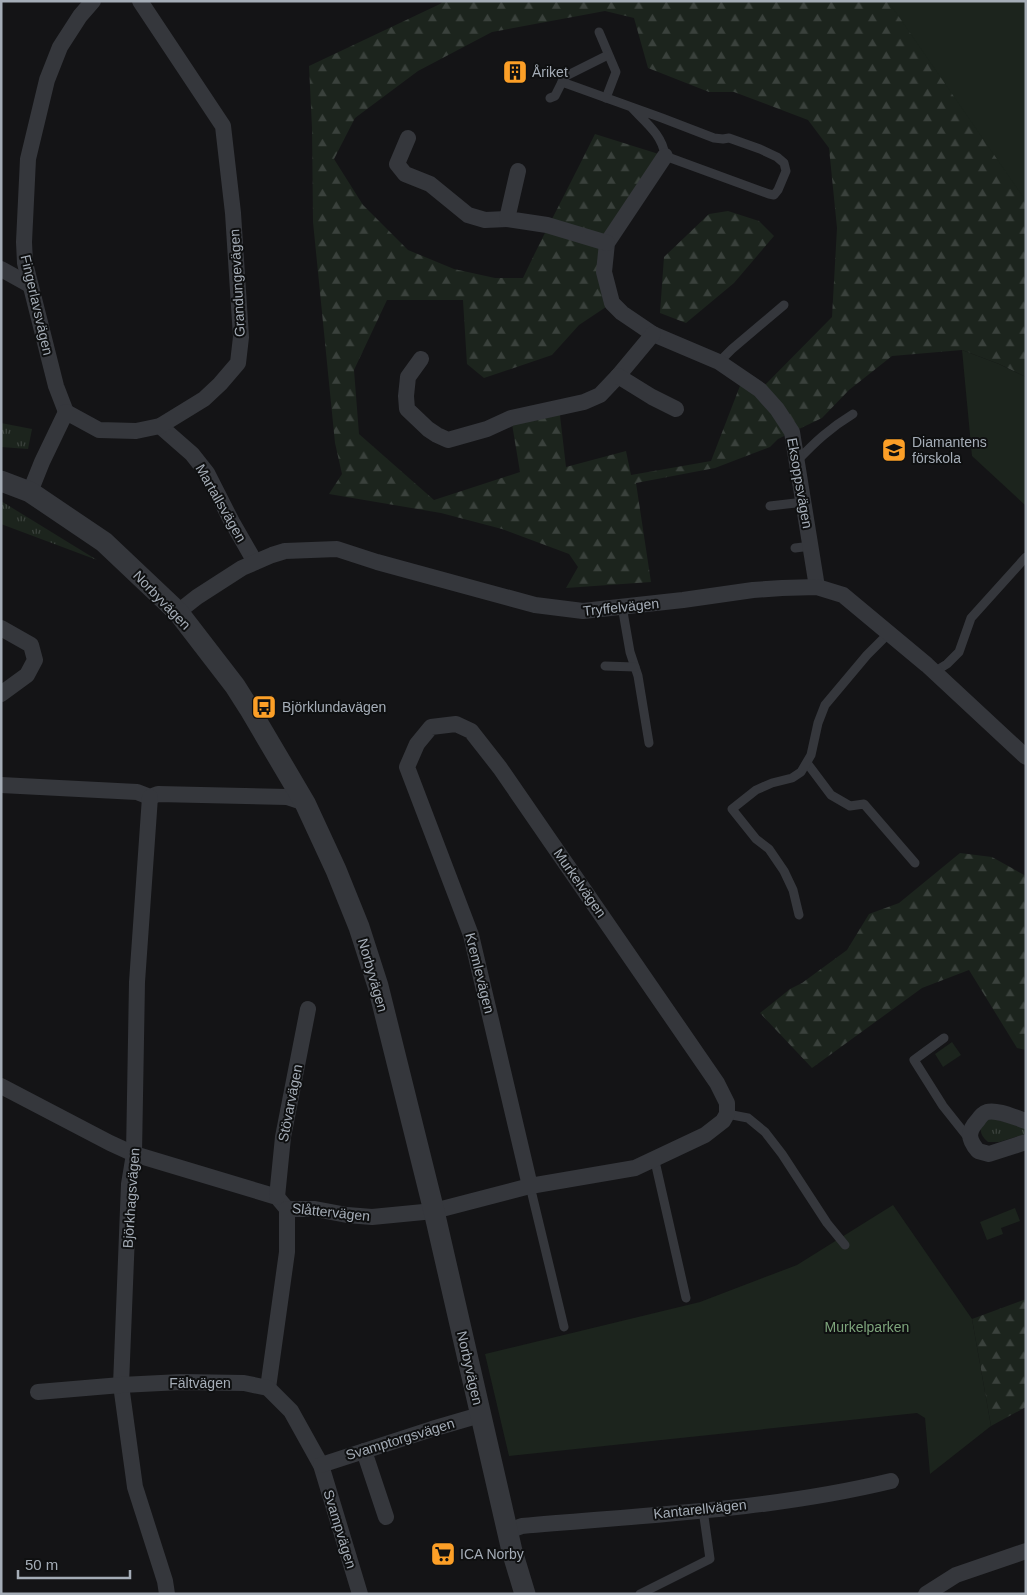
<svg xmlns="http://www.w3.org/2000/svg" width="1027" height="1595" font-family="Helvetica,sans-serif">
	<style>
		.grass { fill: url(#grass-tufts) }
		.forest { fill: url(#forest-firs); fill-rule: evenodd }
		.green { fill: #1c241d }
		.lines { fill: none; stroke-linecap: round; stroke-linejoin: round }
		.service { stroke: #35373c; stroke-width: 9 }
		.minor { stroke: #35373c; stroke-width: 16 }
		.tertiary { stroke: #35373c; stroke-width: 21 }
		.labels { text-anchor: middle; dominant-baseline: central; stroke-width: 4; stroke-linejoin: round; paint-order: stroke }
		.poi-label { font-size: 14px; fill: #a5adb7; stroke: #0f1011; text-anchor: start }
		.street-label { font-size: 14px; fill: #a5adb7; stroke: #0f1011 }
		.park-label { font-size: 14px; fill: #7da47b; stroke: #0f1011 }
	</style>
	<defs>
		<pattern id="grass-tufts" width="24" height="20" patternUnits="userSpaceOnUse" patternTransform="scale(1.25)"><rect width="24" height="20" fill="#1c241d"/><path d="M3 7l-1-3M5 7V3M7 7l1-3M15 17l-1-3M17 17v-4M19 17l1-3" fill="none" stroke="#3a413c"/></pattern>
		<pattern id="forest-firs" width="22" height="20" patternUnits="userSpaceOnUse" patternTransform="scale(1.25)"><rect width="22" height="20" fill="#1c241d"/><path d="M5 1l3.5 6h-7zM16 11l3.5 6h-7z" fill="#3a413c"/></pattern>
	</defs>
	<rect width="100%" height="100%" fill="#141416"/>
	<g class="grass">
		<polygon points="1,423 32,429 28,449 1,447"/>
		<polygon points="1,501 97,560 1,524"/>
		<path d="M991,1118L1026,1128V1134L999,1142H988C977,1133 979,1124 991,1118Z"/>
	</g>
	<g class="forest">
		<path d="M443,1H1026V377L999,364L962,350L892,356L849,390L822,418L778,439L770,447L715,468L636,483L651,582L566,588L578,567L569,554L502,529L441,513L329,494L342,474L335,443L313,222L312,128L309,66L440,4ZM605,11L634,18L648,68L709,92H734L808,120L829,148L837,228L832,317L760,390L743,378L711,461L631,475L626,451L566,467L559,407L511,418L520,472L434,500L359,434L354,370L387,300H463L467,364L484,378L552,355L579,325L612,303L607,243L665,156L595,134C571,183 546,229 523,278H495L454,269L408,250L363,205L334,159L355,118L418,71L492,32Z"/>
		<polygon points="728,211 759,221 774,236 734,283 686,323 660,313 664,257 709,214"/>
		<polygon points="960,853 992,857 1026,876 1026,1050 1017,1048 969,970 922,988 812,1068 760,1013 790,989 802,983 847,950 869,914 899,903"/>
		<polygon points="1026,1299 1026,1407 991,1426 972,1319"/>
	</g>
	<g class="green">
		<polygon points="888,1 1026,1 1026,201"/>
		<polygon points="962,350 999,364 1026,377 1026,506 972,456"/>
		<polygon points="952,1042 961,1055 943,1067 935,1054"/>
		<polygon points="893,1205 972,1319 991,1426 930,1474 925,1418 917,1413 509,1456 485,1354 700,1302 797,1265"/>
		<polygon points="1015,1208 1020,1221 1001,1228 1003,1234 987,1240 980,1222"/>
	</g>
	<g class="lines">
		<g class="service">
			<polyline points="599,32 616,72 606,98"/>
			<polyline points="562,82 564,77 608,55"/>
			<path d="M550,98L555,96L562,82L662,118L714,138L723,139L729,138L760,149L777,157L784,163L786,171L778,190L774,195L769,194L665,156C663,135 644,121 631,107"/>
			<polyline points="719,362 732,349 784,305"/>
			<path d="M797,461C815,442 830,428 853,414"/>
			<polyline points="770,506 804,502"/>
			<polyline points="795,548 811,546"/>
			<polyline points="622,606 630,652 638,676 649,743"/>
			<polyline points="605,666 635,667"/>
			<polyline points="934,672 947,664 959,652 971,618 1026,557"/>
			<polyline points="807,763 831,795 850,806 864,804 915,863"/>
			<polyline points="799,915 793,890 784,871 769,849 756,839 732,809 756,790 772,783 792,778 801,772 811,755 818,723 825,705 867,655 889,633"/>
			<polyline points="944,1038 914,1060 943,1106 970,1140"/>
			<polyline points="727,1114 748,1118 765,1132 782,1154 827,1223 845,1245"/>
			<polyline points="654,1157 686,1298"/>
			<polyline points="530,1186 564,1327"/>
			<polyline points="640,1594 710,1559 703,1510"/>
		</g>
		<g class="minor">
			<polyline points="408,138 397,164 405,174 430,184 468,215 485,220 507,219"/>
			<polyline points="665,156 607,243 604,272 612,303 622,313 653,334 719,362 760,390 777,409 792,432 817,587"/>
			<polyline points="518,171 507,219 547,225 607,243"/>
			<polyline points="1,269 30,285"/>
			<polyline points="421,359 408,377 406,396 407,409 428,429 437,435 448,440 487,429 511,418 584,402 600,395 618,376 653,334"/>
			<polyline points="618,376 652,397 676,409"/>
			<polyline points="66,412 56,386 25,263 24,242 28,159 47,80 60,47 80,16 93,1"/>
			<polyline points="160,426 192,454 207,473 232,522 255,562"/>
			<polyline points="30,492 42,462 66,412 99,430 136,431 160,426 204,399 220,384 238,363 241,337 233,213 223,126 140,1"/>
			<polyline points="178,612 197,597 242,568 272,555 285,551 337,549 377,562 535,605 583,611 683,600 753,590 782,588 817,587 843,595 927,665 1026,757"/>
			<polyline points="1,628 31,645 35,660 27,675 1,694"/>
			<polyline points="1,785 137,792 150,797 158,794 287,797 305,803"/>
			<polyline points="150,797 137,982 134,1154 129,1184 121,1385 135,1487 165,1581 167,1594"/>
			<polyline points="1,1086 110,1143 134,1154 277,1197 287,1209 315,1209 347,1215 372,1217 434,1211 530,1186 635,1168 705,1135 723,1121 727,1114 727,1103 717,1083 500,768 471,731 456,724 431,727 417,744 407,767 471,935 530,1186"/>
			<path d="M1026,1121C1016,1118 997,1109 987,1112C984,1113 980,1117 978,1120C967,1132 968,1139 978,1151L989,1154L1026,1142"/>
			<polyline points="277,1197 283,1137 308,1009"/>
			<polyline points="268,1388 287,1252 287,1209"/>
			<polyline points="38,1392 121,1385 181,1382 244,1383 268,1388 291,1411 321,1465 360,1594"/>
			<polyline points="364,1451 386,1517"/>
			<polyline points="321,1465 432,1429 480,1415"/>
			<path d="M508,1531L522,1526C645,1515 771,1510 891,1481"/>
			<polyline points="926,1594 956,1575 1026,1551"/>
		</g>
		<polyline class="tertiary" points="1,481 30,492 104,542 178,612 235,686 249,708 305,803 336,870 359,927 378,986 434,1211 512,1551 525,1594"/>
	</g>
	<defs>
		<symbol id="building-square" viewBox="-11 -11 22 22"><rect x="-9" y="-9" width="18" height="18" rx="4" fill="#fc9f27" stroke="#0f1011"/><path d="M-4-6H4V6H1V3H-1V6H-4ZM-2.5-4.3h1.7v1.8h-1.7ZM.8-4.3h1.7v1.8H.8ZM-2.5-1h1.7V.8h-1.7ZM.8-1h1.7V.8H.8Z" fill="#111"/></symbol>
		<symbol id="school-square" viewBox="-11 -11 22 22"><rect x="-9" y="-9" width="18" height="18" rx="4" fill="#fc9f27" stroke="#0f1011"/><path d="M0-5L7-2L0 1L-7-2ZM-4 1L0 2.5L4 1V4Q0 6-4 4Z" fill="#111"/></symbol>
		<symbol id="bus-square" viewBox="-11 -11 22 22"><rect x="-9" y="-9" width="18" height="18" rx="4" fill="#fc9f27" stroke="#0f1011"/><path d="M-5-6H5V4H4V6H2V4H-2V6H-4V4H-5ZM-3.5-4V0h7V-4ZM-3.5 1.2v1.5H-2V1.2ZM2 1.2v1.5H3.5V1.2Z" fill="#111"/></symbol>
		<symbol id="supermarket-square" viewBox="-11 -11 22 22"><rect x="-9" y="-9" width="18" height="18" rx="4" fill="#fc9f27" stroke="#0f1011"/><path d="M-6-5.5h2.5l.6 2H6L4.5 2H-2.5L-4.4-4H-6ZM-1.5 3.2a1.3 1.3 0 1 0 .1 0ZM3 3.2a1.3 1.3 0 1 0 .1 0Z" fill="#111"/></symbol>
	</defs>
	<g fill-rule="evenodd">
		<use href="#building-square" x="501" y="58" width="28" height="28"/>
		<use href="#school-square" x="880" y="436" width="28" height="28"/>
		<use href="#bus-square" x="250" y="693" width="28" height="28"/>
		<use href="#supermarket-square" x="429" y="1540" width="28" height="28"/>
	</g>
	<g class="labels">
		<g class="poi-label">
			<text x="532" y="72">Åriket</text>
			<text x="912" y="442">Diamantens<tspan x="912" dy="16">förskola</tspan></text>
			<text x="282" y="707">Björklundavägen</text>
			<text x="460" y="1554">ICA Norby</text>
		</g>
		<g class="street-label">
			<text transform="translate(237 283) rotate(-93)">Grandungevägen</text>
			<text transform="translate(37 305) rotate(77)">Fingerlavsvägen</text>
			<text transform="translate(800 483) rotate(80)">Eksoppsvägen</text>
			<text transform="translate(221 503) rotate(60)">Martallsvägen</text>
			<text transform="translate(162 600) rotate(46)">Norbyvägen</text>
			<text transform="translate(621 607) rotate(-6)">Tryffelvägen</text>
			<text transform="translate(580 883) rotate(55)">Murkelvägen</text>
			<text transform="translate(480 973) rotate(76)">Kremlevägen</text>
			<text transform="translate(373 975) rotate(74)">Norbyvägen</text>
			<text transform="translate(290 1103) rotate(-79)">Stövarvägen</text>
			<text transform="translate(131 1198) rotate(-86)">Björkhagsvägen</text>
			<text transform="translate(331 1212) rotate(6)">Slåttervägen</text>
			<text transform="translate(470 1368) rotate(77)">Norbyvägen</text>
			<text x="200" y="1383">Fältvägen</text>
			<text transform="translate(400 1439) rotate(-17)">Svamptorgsvägen</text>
			<text transform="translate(700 1509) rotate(-6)">Kantarellvägen</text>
			<text transform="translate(340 1529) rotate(73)">Svampvägen</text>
		</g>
		<g class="park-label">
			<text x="867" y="1327">Murkelparken</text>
		</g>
	</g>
	<rect width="1027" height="1595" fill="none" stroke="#a5adb7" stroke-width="5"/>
	<path d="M18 1570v8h112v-8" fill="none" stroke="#a5adb7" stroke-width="2.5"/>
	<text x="25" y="1570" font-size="15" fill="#a5adb7" stroke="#0f1011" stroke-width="4" paint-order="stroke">50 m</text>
</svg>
